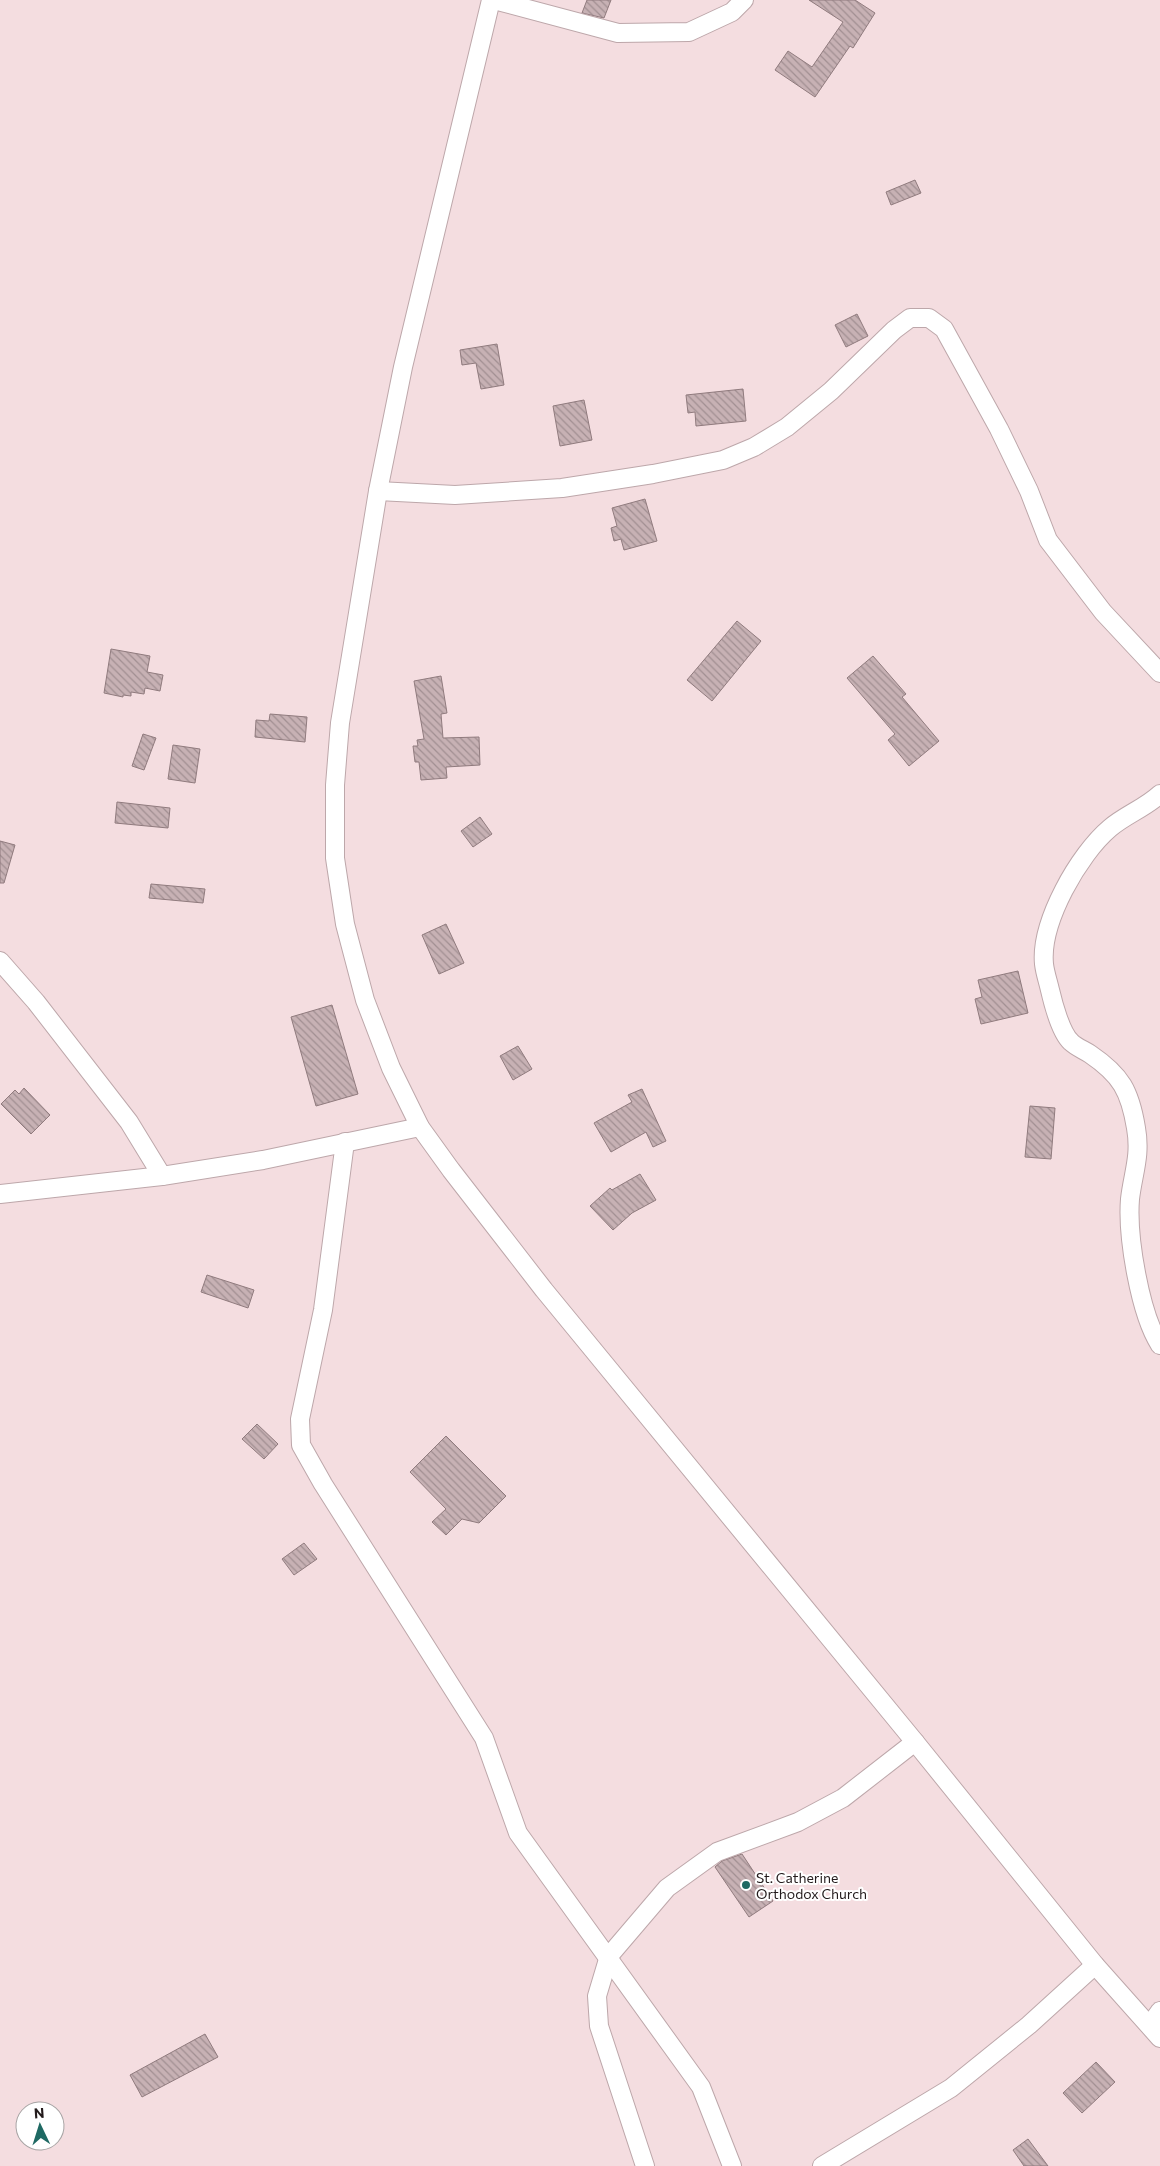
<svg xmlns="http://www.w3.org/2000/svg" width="1160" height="2166" font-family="Commissioner,sans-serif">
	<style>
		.building { fill: url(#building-back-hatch); stroke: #907b7e }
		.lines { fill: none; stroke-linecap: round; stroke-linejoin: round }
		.minor-casing { stroke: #bda7aa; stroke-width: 20 }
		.minor { stroke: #fff; stroke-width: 18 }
		.poi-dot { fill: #1e6963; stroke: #fff; stroke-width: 2 }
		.labels { text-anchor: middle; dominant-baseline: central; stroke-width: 4; stroke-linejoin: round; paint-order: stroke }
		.poi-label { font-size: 14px; fill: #231b1c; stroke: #fff; text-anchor: start }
	</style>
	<defs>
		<pattern id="building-back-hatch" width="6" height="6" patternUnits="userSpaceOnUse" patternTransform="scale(1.25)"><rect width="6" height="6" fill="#c7b1b4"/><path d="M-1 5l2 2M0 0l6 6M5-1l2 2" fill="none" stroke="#a18f92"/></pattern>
	</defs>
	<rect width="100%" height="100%" fill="#f4dde0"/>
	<g class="building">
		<polygon points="587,0 611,0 604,18 582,13"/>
		<polygon points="809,0 855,0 875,13 853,48 850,46 815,97 775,70 788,51 812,67 843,22"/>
		<polygon points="915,180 921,193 891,205 886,192"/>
		<polygon points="857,314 868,336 846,347 835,325"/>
		<polygon points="497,344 504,385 481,389 476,363 462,365 460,350"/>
		<polygon points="743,389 746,421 696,426 695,412 688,413 686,395"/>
		<polygon points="584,400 592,440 560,446 553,406"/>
		<polygon points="645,499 657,541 624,550 621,539 614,541 611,528 617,526 612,508"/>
		<polygon points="737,621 761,641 712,701 687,680"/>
		<polygon points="111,649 150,656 147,672 163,675 160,691 145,688 144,694 131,692 131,696 123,695 123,697 104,693"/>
		<polygon points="873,656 906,694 902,697 939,741 909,766 888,740 895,734 847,678"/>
		<polygon points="441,676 447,713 441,714 443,738 479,737 480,765 446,767 447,778 421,780 419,762 415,762 413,746 418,746 417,740 424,739 414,681"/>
		<polygon points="270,714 307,717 305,742 255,737 256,720 269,721"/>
		<polygon points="143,734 156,738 144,770 132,766"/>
		<polygon points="173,745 200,749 195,783 168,779"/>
		<polygon points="117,802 170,808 168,828 115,823"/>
		<polygon points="480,817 492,834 473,847 461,831"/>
		<polygon points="0,841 15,845 4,883 0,883"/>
		<polygon points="151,884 205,889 203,903 149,898"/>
		<polygon points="446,924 464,963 439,974 422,935"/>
		<polygon points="1018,971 1028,1013 981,1024 975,999 982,997 978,980"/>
		<polygon points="332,1005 358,1094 316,1106 291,1017"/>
		<polygon points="518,1046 532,1069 513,1080 500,1056"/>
		<polygon points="24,1088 50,1115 31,1134 1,1104 15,1090 19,1094"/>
		<polygon points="642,1089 666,1141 653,1147 646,1132 611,1152 594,1123 632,1102 628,1095"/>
		<polygon points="1030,1106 1055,1108 1051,1159 1025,1157"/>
		<polygon points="640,1174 656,1200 632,1213 613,1230 590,1206 610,1188 612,1190"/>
		<polygon points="207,1275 254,1290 248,1308 201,1292"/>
		<polygon points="257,1424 278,1444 264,1459 242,1439"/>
		<polygon points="446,1436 506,1496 479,1523 462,1519 446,1535 432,1522 446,1509 410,1472"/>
		<polygon points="304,1543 317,1559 294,1575 282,1559"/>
		<polygon points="742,1854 773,1901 749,1917 715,1867 722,1861"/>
		<polygon points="205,2034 218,2057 142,2097 130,2075"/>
		<polygon points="1096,2062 1115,2082 1082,2113 1063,2093"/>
		<polygon points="1028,2139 1048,2166 1024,2166 1013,2150"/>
	</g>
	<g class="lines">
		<defs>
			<g id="minor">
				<polyline points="491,0 403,367 378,491 340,723 335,785 335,858 345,924 365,1000 391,1068 420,1127 451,1170 544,1290 915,1742 1095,1965 1160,2038"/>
				<polyline points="494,0 618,33 689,32 732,12 744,0"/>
				<polyline points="378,491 455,495 562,488 653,474 723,460 754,447 787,427 831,391 894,330 910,318 929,318 944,329 999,429 1029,491 1048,540 1103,612 1160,673"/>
				<path d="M1160,794C1145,808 1125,815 1110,828C1079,854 1040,922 1044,964C1045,973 1048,981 1050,990C1053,1003 1061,1033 1071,1042C1076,1047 1084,1050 1090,1054C1121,1075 1130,1091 1136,1128C1141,1156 1133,1173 1130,1199C1127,1237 1140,1314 1160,1345"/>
				<polyline points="0,961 36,1002 129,1122 162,1176"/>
				<polyline points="345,1142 323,1310 300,1419 301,1445 323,1484 484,1738 518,1833 701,2087 732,2166"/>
				<polyline points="0,1194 162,1176 263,1160 420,1127"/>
				<polyline points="1150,2025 1160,2011"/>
				<polyline points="645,2166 599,2026 597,1996 609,1956 667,1888 717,1852 798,1822 843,1798 915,1742"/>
				<polyline points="822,2166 951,2088 1029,2025 1095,1965"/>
			</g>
		</defs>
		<use href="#minor" class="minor-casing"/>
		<use href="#minor" class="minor"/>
	</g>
	<circle class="poi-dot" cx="746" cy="1885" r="5"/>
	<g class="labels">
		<g class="poi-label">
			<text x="756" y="1877">St. Catherine<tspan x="756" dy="16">Orthodox Church</tspan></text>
		</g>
	</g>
	<g transform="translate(40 2126) rotate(356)"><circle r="24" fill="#ffffff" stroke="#a7a4a4"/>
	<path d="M0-4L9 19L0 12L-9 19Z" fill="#1e6963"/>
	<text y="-8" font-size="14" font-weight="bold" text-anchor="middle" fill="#231b1c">N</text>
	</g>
</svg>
